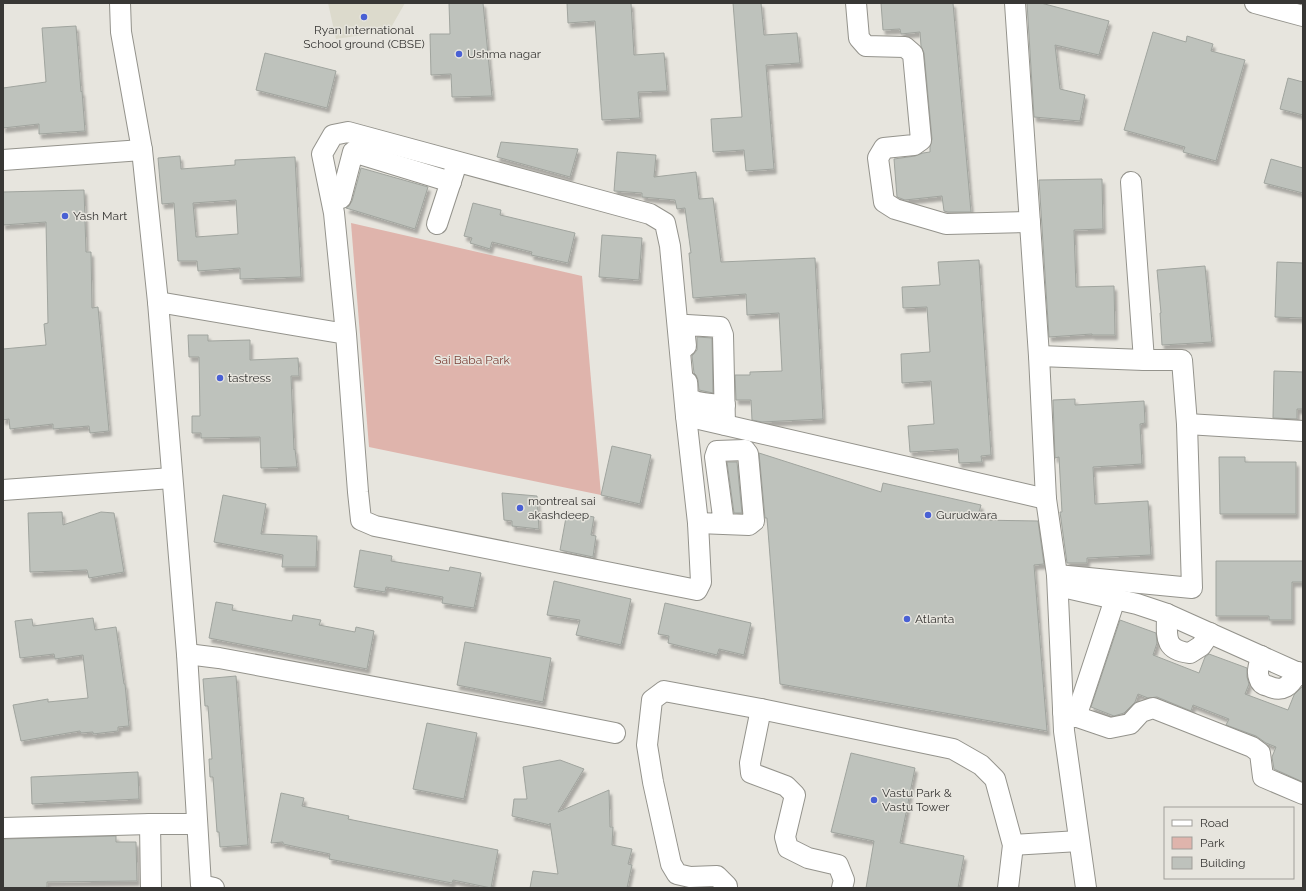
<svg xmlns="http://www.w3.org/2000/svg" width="1306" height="891" font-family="Raleway,sans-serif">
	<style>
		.built { fill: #dcdacc }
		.green { fill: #dfb4ac }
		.building { fill: #bec2bc; stroke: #a0a49e; fill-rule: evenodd; filter: url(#shadow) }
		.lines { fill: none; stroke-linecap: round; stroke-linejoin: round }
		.street-casing { stroke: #94938c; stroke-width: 22 }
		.street { stroke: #fff; stroke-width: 20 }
		.poi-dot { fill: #4960d4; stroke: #e7e5de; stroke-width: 1.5 }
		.labels { text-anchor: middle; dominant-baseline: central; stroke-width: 3; stroke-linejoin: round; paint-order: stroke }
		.poi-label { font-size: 12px; fill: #383735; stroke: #e7e5de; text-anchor: start }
		.park-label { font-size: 12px; fill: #7d4239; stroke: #e7e5de }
	</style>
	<defs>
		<filter id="shadow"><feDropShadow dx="2.5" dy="4.5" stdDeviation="1" flood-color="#0004"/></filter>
	</defs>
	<rect width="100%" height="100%" fill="#e7e5de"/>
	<polygon class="built" points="328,3 405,3 389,31 336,39"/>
	<polygon class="green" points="351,223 582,276 601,495 369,447"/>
	<g class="building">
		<polygon points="449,3 483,3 492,96 452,97 451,74 431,75 430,34 450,34"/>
		<polygon points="567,3 631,3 634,55 664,53 667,91 638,92 640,118 602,120 595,21 568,23"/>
		<polygon points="733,3 761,3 764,35 797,33 800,63 766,65 774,169 746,171 744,150 713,152 711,119 742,117"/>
		<polygon points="881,3 953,3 971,212 948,212 944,211 942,196 905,200 897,197 894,159 915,156 923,153 930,152 930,147 932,139 924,53 921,46 920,32 901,34 900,29 883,30"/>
		<polygon points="1027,3 1041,3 1109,21 1099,55 1055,45 1060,89 1085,95 1080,121 1034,117"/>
		<polygon points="76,26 81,92 82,91 85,131 39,134 39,124 3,128 3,88 46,82 42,28"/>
		<polygon points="1153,32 1186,42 1187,36 1213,44 1211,51 1245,60 1216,161 1183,152 1185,147 1124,130"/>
		<polygon points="265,53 336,71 327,108 256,90"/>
		<polygon points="1288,78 1303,82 1303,115 1280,109"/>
		<polygon points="501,142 578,149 570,177 497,157"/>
		<polygon points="617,152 656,155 654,177 696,172 699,199 713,198 721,262 815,258 823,419 762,422 752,420 751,400 736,400 735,375 750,375 750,372 782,371 779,313 747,315 746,294 693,298 689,253 691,253 685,208 677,209 675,200 642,197 642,193 614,191"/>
		<path d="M180,156L181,169L235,165V160L295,157L301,277L240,279V268L198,271L197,261H178L174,203L162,204L158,158ZM236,200L238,234L196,237L193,203Z"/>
		<polygon points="1271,159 1303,168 1303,193 1264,183"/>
		<polygon points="361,168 428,187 415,229 346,208 349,206 352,201"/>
		<polygon points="1102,179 1103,229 1074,230 1076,287 1114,286 1115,335 1092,335 1092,334 1049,337 1039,180"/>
		<polygon points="84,190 86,252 91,252 92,308 98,307 109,431 90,433 89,426 53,429 53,424 10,429 9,419 3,420 3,349 46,345 44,324 48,323 46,222 3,225 3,192"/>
		<polygon points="473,203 501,210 500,215 509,217 575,233 568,263 531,255 532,252 492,242 490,249 470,243 472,238 464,236"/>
		<polygon points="602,235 642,238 639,280 599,277"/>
		<polygon points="979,260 991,455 981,456 982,462 959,463 958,449 910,452 908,426 934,424 931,381 902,383 901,354 930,352 927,307 903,308 902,287 940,285 938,262"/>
		<polygon points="1277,262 1303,263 1303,318 1275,317"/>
		<polygon points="1205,266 1212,342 1162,345 1160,313 1161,313 1157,270"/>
		<polygon points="188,335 208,335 208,341 250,340 250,360 298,358 299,376 291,376 294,450 295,449 297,467 261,468 260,437 201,438 201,433 192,433 192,416 200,416 199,357 189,357"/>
		<polygon points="697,337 712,338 713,393 699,390 698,380 696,375 694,373 692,356 697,350"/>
		<polygon points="1274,371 1303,372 1303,409 1297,409 1297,419 1273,418"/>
		<polygon points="1075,399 1075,405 1144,401 1145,423 1140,424 1142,464 1093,467 1095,504 1148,501 1151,555 1087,558 1087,563 1067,563 1060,512 1062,512 1059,457 1055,458 1053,400"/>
		<polygon points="612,446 651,455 640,504 601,495"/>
		<polygon points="759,453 881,492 883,483 981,505 977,520 1038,521 1044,564 1034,565 1047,731 780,684 767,518 765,518"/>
		<polygon points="1219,457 1245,457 1245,462 1296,462 1296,514 1220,514"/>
		<polygon points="727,462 737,462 742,513 734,513"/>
		<polygon points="502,493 537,496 539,529 512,526 512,521 504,520"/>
		<polygon points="223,495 266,504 261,534 317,536 316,567 282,567 283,555 214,542"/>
		<polygon points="62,512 63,525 101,512 114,513 124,572 89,578 87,570 30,572 28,513"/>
		<polygon points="567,512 594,517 591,535 596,536 593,557 560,550"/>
		<polygon points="360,550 392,556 391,561 449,571 450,567 481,573 474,608 442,603 443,597 386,587 385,592 354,587"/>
		<polygon points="1216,561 1303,561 1303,582 1292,582 1292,620 1269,620 1269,616 1216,616"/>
		<polygon points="554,581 631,599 621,645 576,635 580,620 547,615"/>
		<polygon points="216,602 233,605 232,610 292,621 293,615 321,620 319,625 355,632 356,627 374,631 367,669 209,638"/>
		<polygon points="665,603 751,623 744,655 719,649 717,655 668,643 669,636 658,634"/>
		<polygon points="93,618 95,630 116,627 124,684 125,684 129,726 118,727 118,731 93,734 93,732 81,733 80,731 21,741 13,705 48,699 48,702 88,698 83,655 55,659 54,654 20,658 15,621 32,619 33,626"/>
		<polygon points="1120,620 1156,633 1157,643 1153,655 1199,673 1205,657 1209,654 1247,668 1247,677 1249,684 1245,694 1288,710 1294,695 1303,686 1303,782 1274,769 1272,757 1276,747 1266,743 1256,736 1226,725 1229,719 1193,705 1191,711 1157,697 1148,698 1138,694 1135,702 1124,713 1114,716 1091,707"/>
		<polygon points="465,642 551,658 543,702 457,685"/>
		<polygon points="236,676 248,845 220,847 219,832 217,832 213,777 210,777 209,759 212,759 208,706 205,706 203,679"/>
		<polygon points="427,723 477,733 464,799 413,789"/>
		<polygon points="851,753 915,768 900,843 964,856 958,888 866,888 874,841 831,832"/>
		<polygon points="560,760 584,769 558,812 609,790 610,827 613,827 612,845 632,849 628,864 632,865 627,888 530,888 533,871 558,874 550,823 550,825 512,816 514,799 527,799 523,767"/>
		<polygon points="138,772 139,799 32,804 31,777"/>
		<polygon points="281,793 304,798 302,806 349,816 348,819 498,850 491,888 453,880 452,883 329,859 330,854 283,844 283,842 271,843"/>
		<polygon points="116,836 116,842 136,842 137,881 47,882 47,888 3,888 3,839"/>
	</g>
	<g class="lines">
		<defs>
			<g id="street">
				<polyline points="120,3 121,32 142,150 158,302 187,654 201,885 214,888"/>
				<polyline points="856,3 859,38 866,46 905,47 913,54 921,140 914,145 884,148 878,158 884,202 895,209 946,224 1030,222"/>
				<polyline points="1015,3 1039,356 1046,499 1057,575 1064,731 1086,888"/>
				<polyline points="1255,3 1303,16"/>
				<polyline points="3,160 142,150"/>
				<polyline points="1131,182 1144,360"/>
				<polyline points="341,198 353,152 451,182"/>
				<polyline points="437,224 455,169"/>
				<polyline points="158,302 346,334 334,213 322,154 333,135 348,132 650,214 665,223 670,246 686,416 698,523 701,582 697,590 375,526 361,520 358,492 346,334"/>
				<polyline points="686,346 684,327 687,325 720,327 723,335 725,425"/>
				<polyline points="1039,356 1144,360 1182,360 1187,424 1192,588 1057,575"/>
				<path d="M687,382C688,386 687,391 688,395C692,405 716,404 725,405"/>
				<polyline points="686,416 1046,499"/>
				<polyline points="1187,424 1303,431"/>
				<polyline points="3,490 172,478"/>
				<polyline points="698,523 749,525 754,521 748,454 745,450 717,451 715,457 724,524"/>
				<polyline points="1058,586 1137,604 1167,614 1303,675"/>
				<path d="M1167,614C1167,636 1163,650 1190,653L1201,646L1210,633"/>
				<polyline points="187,654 219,658 534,717 615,733"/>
				<path d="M1261,656C1260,663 1256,671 1259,678C1260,682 1263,685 1268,686C1283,693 1290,686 1298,672"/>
				<polyline points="761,709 953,749 981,765 995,779 1013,845 1008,888"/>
				<polyline points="1063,712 1110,728 1130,724 1141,712 1153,708 1252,747 1260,753 1263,777 1303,794"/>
				<polyline points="1076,717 1115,599"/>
				<polyline points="150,824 151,888"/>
				<polyline points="3,828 150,824 197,824"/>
				<polyline points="1013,845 1079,841"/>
				<polyline points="727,888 727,886 717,876 690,877 677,874 671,864 653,782 647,745 652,700 664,691 761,709 750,763 751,773 786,786 795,795 785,837 788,848 808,858 838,865 844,880 842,888"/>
			</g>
		</defs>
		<use href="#street" class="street-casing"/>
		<use href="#street" class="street"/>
	</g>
	<g class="poi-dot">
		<circle cx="364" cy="17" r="4"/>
		<circle cx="459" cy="54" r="4"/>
		<circle cx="65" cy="216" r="4"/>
		<circle cx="220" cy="378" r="4"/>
		<circle cx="520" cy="508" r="4"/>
		<circle cx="928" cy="515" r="4"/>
		<circle cx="907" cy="619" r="4"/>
		<circle cx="874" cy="800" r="4"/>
	</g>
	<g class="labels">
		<g class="poi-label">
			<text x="364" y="30" text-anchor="middle">Ryan International<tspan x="364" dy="14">School ground (CBSE)</tspan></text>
			<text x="467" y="54">Ushma nagar</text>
			<text x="73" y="216">Yash Mart</text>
			<text x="228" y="378">tastress</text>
			<text x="528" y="501">montreal sai<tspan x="528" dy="14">akashdeep</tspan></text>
			<text x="936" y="515">Gurudwara</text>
			<text x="915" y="619">Atlanta</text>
			<text x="882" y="793">Vastu Park &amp;<tspan x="882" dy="14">Vastu Tower</tspan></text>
		</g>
		<g class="park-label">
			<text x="472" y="360">Sai Baba Park</text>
		</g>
	</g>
	<rect width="1306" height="891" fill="none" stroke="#383735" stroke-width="8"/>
	<rect x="1164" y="807" width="130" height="72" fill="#e7e5de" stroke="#a19f9a"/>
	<rect x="1172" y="820" width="20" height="6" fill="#ffffff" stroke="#a19f9a"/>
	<text x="1200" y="827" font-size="12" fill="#383735">Road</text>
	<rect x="1172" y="837" width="20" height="12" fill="#dfb4ac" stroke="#a19f9a"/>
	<text x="1200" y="847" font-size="12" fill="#383735">Park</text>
	<rect x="1172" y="857" width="20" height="12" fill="#bec2bc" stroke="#a19f9a"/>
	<text x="1200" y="867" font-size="12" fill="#383735">Building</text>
</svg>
